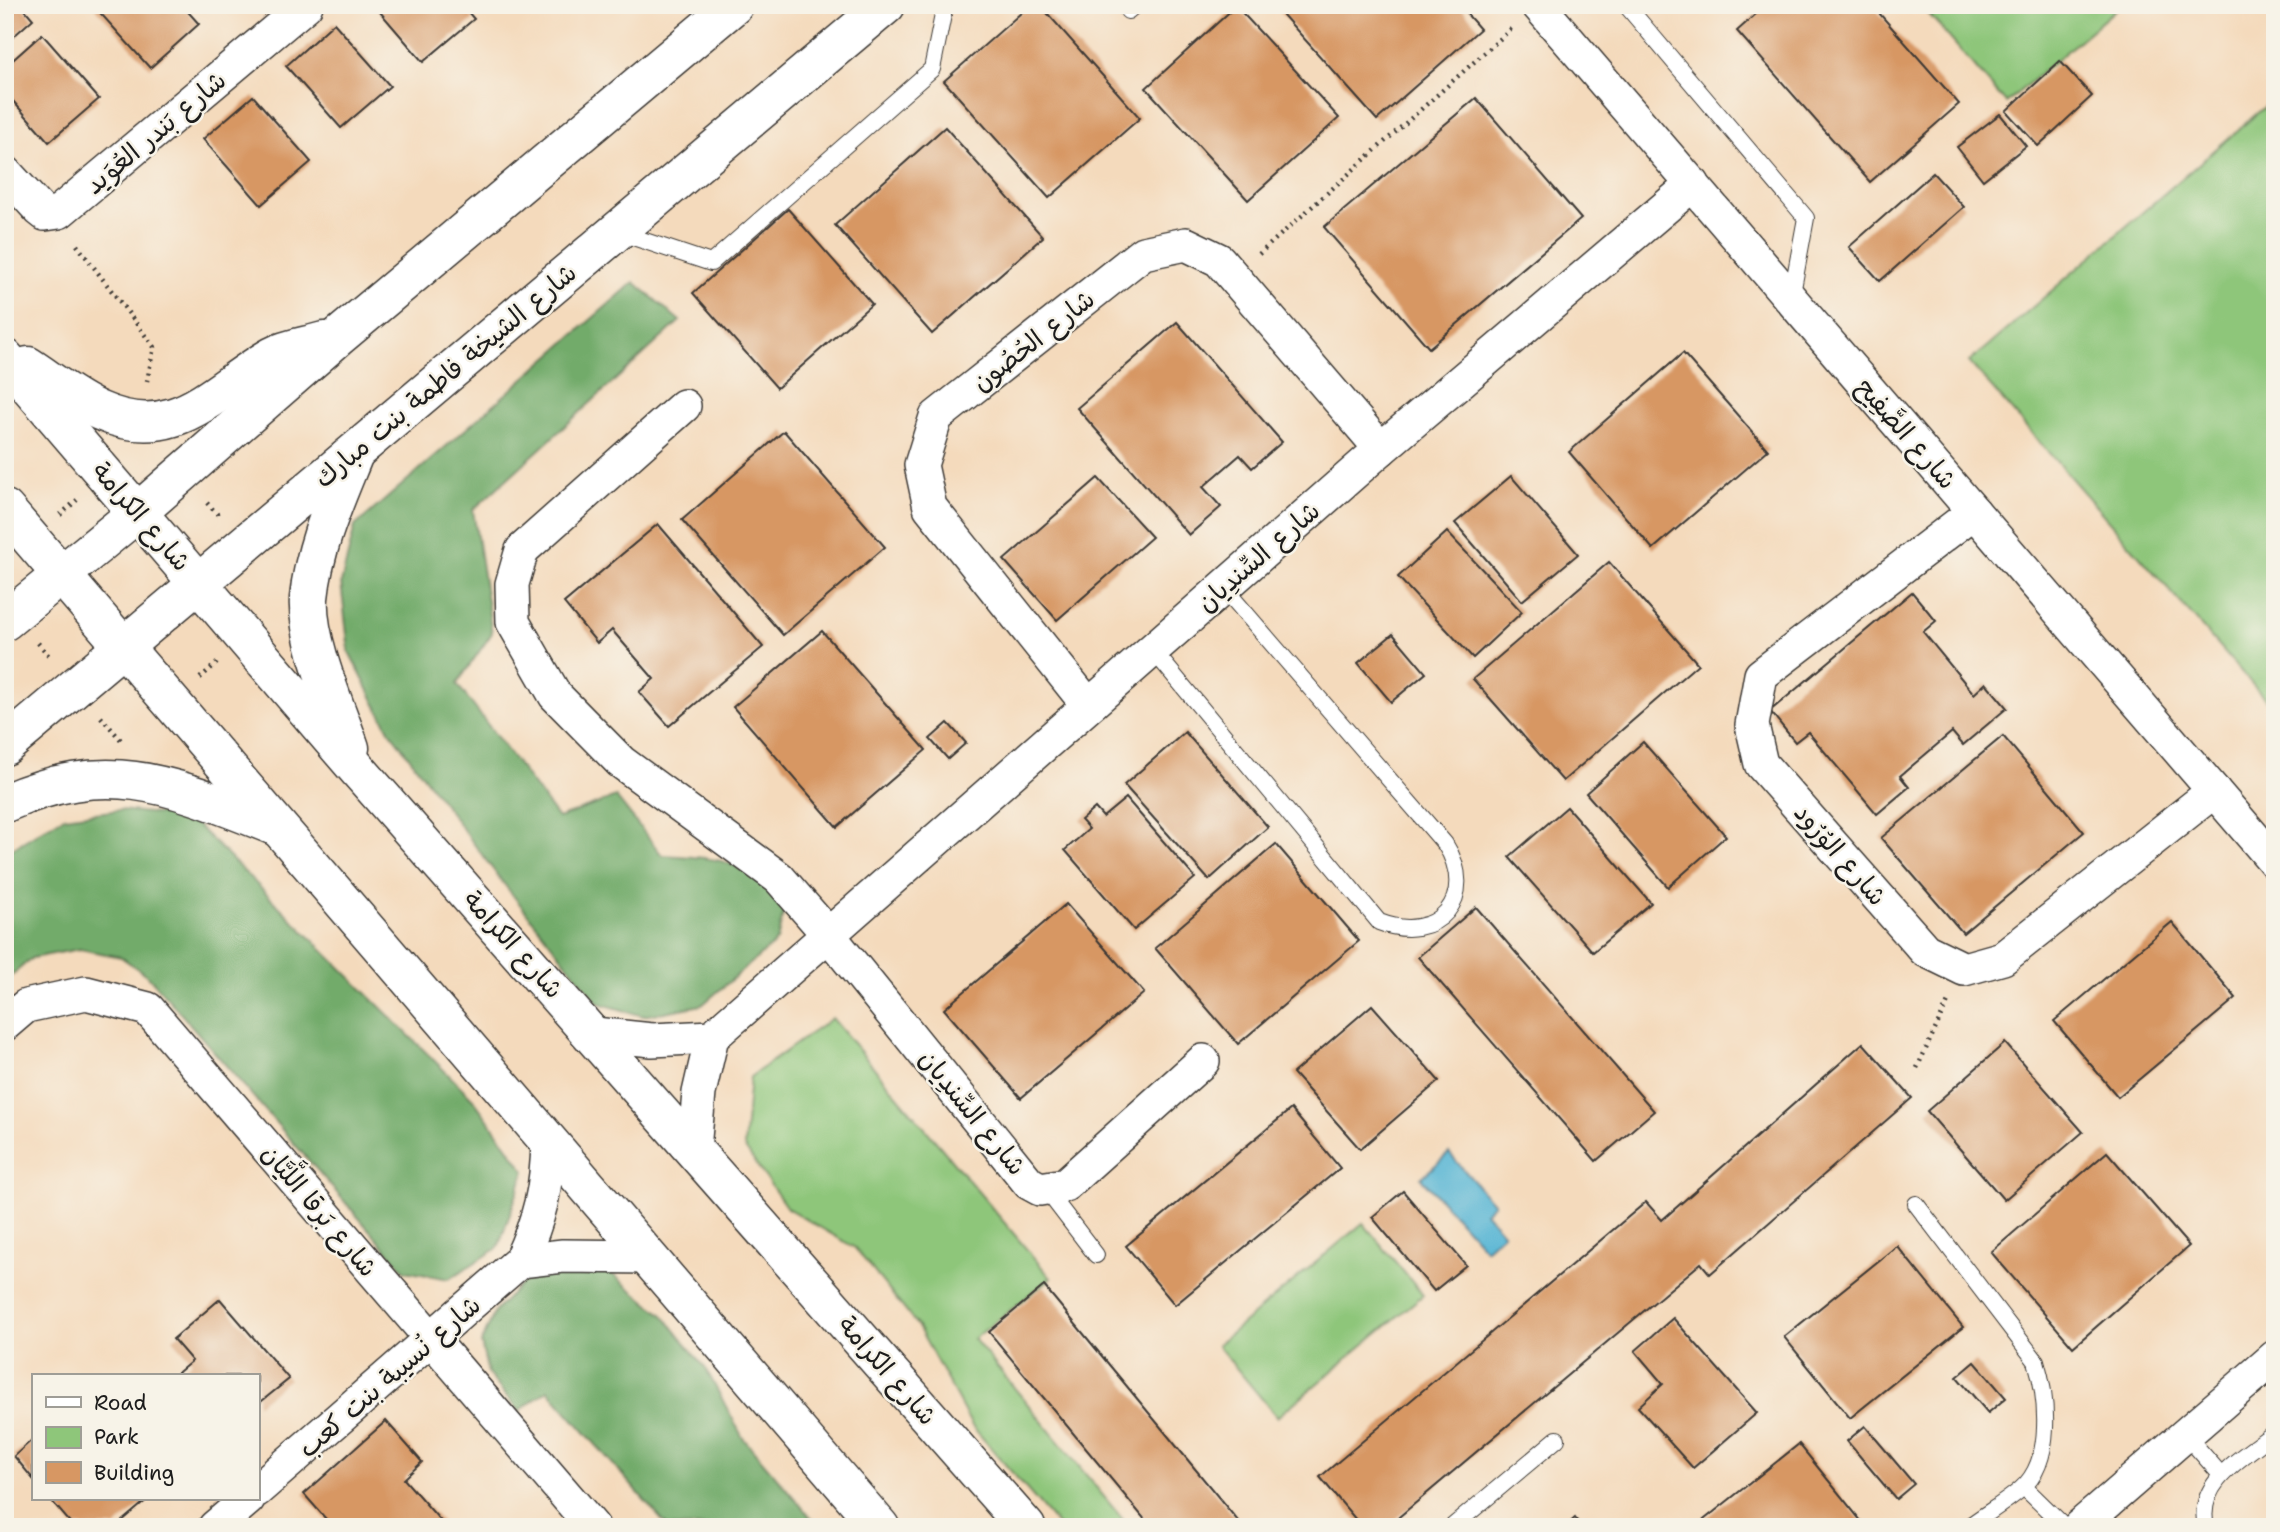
<svg xmlns="http://www.w3.org/2000/svg" width="2280" height="1532" font-family="'Shantell Sans','Playpen Sans Arabic',sans-serif">
	<style>
		.green { fill: #8ec67a; stroke: #55714b; stroke-width: 2 }
		.forest { fill: #72ab6a; stroke: #476443; stroke-width: 2 }
		.water { fill: #56b5d4; stroke: #396878; stroke-width: 2 }
		.building { fill: #d79763 }
		.lines { fill: none; stroke-linecap: round; stroke-linejoin: round }
		.lane-casing { stroke: #3c3834; stroke-width: 18 }
		.street-casing { stroke: #3c3834; stroke-width: 36 }
		.secondary-casing { stroke: #3c3834; stroke-width: 41 }
		.path { stroke: #3c3834; stroke-width: 4.5; stroke-dasharray: 2 5; stroke-linecap: butt }
		.lane { stroke: #fff; stroke-width: 16 }
		.street { stroke: #fff; stroke-width: 33 }
		.secondary { stroke: #fff; stroke-width: 38 }
		.labels { text-anchor: middle; dominant-baseline: central; stroke-width: 5; stroke-linejoin: round; paint-order: stroke }
		.street-label { font-size: 26px; fill: #1c1c1c; stroke: #f7f3e8 }
	</style>
	<rect width="100%" height="100%" fill="#f7f3e8"/>
	<filter id="ink" filterUnits="userSpaceOnUse"><feTurbulence type="fractalNoise" baseFrequency=".0143" numOctaves="2"/><feDisplacementMap in="SourceGraphic" scale="14" xChannelSelector="R" yChannelSelector="G"/><feConvolveMatrix kernelMatrix="1 2 1 2 8 2 1 2 1" color-interpolation-filters="sRGB"/></filter>
	<filter id="wash" filterUnits="userSpaceOnUse"><feTurbulence type="fractalNoise" baseFrequency=".00686" numOctaves="4" result="noise"/><feDisplacementMap in="SourceGraphic" scale="28" xChannelSelector="R" yChannelSelector="G"/><feGaussianBlur stdDeviation="1.57" result="paint"/><feColorMatrix in="noise" values="0 0 0 0 0 0 0 0 0 0 0 0 0 0 0 0 0 1.4 0 .05"/><feComposite in="paint" operator="in"/></filter>
	<g filter="url(#wash)">
		<rect width="100%" height="100%" fill="#f4dabc"/>
		<g class="green">
			<polygon points="1921,5 2121,5 2006,103"/>
			<polygon points="2275,98 2275,708 2274,709 1969,362"/>
			<polygon points="832,1018 1051,1278 974,1339 1129,1527 1059,1527 972,1426 917,1325 855,1248 787,1208 744,1147 750,1077"/>
			<polygon points="1363,1223 1423,1295 1277,1417 1217,1345"/>
		</g>
		<g class="forest">
			<path d="M634,282L680,321L473,510L492,633L457,684L558,818L616,797L662,855C730,859 735,858 785,906L777,941L702,1005L643,1016L598,1003L500,879L389,730L349,652L341,583L355,526Z"/>
			<polygon points="120,810 189,817 473,1099 525,1171 498,1248 449,1279 405,1271 149,977 121,957 80,949 32,958 5,981 5,853 63,817"/>
			<polygon points="567,1269 607,1270 663,1315 706,1369 743,1438 819,1527 668,1527 548,1390 519,1411 488,1374 481,1343 495,1311 522,1283"/>
		</g>
		<polygon class="water" points="1449,1153 1494,1204 1485,1212 1503,1233 1485,1249 1421,1178"/>
		<g id="blocks">
			<g class="building">
				<polygon points="5,5 21,5 33,19 5,44"/>
				<polygon points="93,5 182,5 199,24 150,68"/>
				<polygon points="374,5 462,5 474,19 423,62"/>
				<polygon points="1030,5 1040,5 1140,118 1049,198 944,81"/>
				<polygon points="1274,5 1459,5 1480,29 1377,120"/>
				<polygon points="1766,5 1872,5 1959,104 1870,182 1737,31"/>
				<polygon points="1236,6 1339,118 1248,200 1146,88"/>
				<polygon points="334,23 390,86 341,128 286,66"/>
				<polygon points="42,34 99,99 49,142 5,92 5,67"/>
				<polygon points="2060,61 2092,96 2038,146 2006,111"/>
				<polygon points="253,96 311,162 261,205 203,139"/>
				<polygon points="1476,98 1581,219 1429,348 1324,227"/>
				<polygon points="2000,114 2026,146 1983,180 1957,147"/>
				<polygon points="945,127 1043,237 932,334 835,225"/>
				<polygon points="1933,173 1964,207 1880,281 1849,247"/>
				<polygon points="788,209 872,304 777,388 693,293"/>
				<polygon points="1177,322 1282,442 1252,468 1240,455 1203,487 1221,507 1189,535 1077,408"/>
				<polygon points="1683,353 1768,450 1653,549 1569,452"/>
				<polygon points="784,431 885,547 783,635 682,520"/>
				<polygon points="1511,476 1578,554 1522,601 1455,523"/>
				<polygon points="1098,478 1152,537 1057,620 1004,560"/>
				<polygon points="658,524 763,647 669,726 639,692 654,679 612,630 597,643 564,603"/>
				<polygon points="1447,532 1522,612 1473,658 1398,577"/>
				<polygon points="1609,562 1698,664 1563,781 1473,679"/>
				<polygon points="1912,592 1936,621 1923,632 1974,694 1986,683 2007,708 1963,745 1952,732 1900,776 1909,787 1877,814 1808,732 1795,742 1770,711"/>
				<polygon points="822,631 926,750 837,827 733,707"/>
				<polygon points="1393,634 1426,673 1391,702 1358,663"/>
				<polygon points="948,723 966,743 948,759 930,739"/>
				<polygon points="1185,732 1268,827 1209,880 1124,785"/>
				<polygon points="2003,736 2084,832 1963,933 1881,838"/>
				<polygon points="1643,742 1726,836 1668,887 1586,793"/>
				<polygon points="1126,798 1195,878 1134,930 1065,850 1089,829 1081,820 1095,808 1103,817"/>
				<polygon points="1567,807 1651,903 1593,952 1509,857"/>
				<polygon points="1276,844 1359,941 1238,1044 1155,948"/>
				<polygon points="1066,904 1144,993 1021,1098 944,1009"/>
				<polygon points="1476,907 1654,1111 1596,1161 1418,957"/>
				<polygon points="2172,922 2236,998 2118,1097 2054,1021"/>
				<polygon points="1372,1005 1439,1081 1360,1149 1293,1073"/>
				<polygon points="1863,1043 1912,1098 1710,1274 1701,1263 1387,1527 1362,1527 1320,1477 1646,1202 1662,1220"/>
				<polygon points="2005,1043 2083,1132 2004,1200 1927,1111"/>
				<polygon points="1291,1109 1340,1168 1175,1305 1126,1246"/>
				<polygon points="2107,1152 2189,1246 2073,1347 1991,1252"/>
				<polygon points="1403,1191 1466,1265 1434,1291 1372,1217"/>
				<polygon points="1897,1246 1963,1327 1850,1418 1784,1337"/>
				<polygon points="1044,1286 1182,1453 1243,1527 1151,1527 1058,1415 989,1332"/>
				<polygon points="220,1299 289,1379 257,1405 257,1376 174,1376 192,1361 173,1339"/>
				<polygon points="1673,1318 1757,1413 1693,1468 1638,1407 1663,1384 1635,1351"/>
				<polygon points="1975,1362 2006,1398 1988,1413 1957,1377"/>
				<polygon points="386,1421 422,1462 404,1479 446,1527 333,1527 304,1494"/>
				<polygon points="1865,1426 1914,1484 1896,1499 1847,1441"/>
				<polygon points="33,1439 33,1479 14,1456"/>
				<polygon points="1799,1444 1866,1527 1695,1527"/>
				<polygon points="50,1499 148,1499 115,1527 74,1527"/>
				<polygon points="1575,1518 1582,1527 1565,1527"/>
			</g>
		</g>
	</g>
	<g filter="url(#ink)">
		<use href="#blocks" fill-opacity="0" stroke="#3c3834" stroke-width="2"/>
		<g class="lines">
			<defs>
				<g id="lane">
					<polyline points="1626,5 1806,218 1791,299"/>
					<polyline points="1128,11 1135,5"/>
					<polyline points="618,232 711,263 932,69 945,5"/>
					<path d="M1152,649L1379,922C1438,945 1479,897 1445,844L1223,587"/>
					<polyline points="1047,1191 1096,1255"/>
					<path d="M1916,1204L2036,1361C2047,1397 2054,1461 2021,1489C2005,1503 1985,1514 1968,1527"/>
					<polyline points="2185,1434 2221,1475"/>
					<polyline points="2024,1487 2065,1527"/>
					<polyline points="1452,1527 1557,1439"/>
					<path d="M2206,1527C2195,1482 2244,1457 2275,1432"/>
				</g>
				<g id="street">
					<polyline points="1538,5 2275,862"/>
					<polyline points="5,172 40,210 45,214 59,212 306,5"/>
					<polyline points="684,406 522,550 512,584 513,622 555,695 621,762 779,878 827,933 1029,1183 1040,1189 1065,1185 1203,1061"/>
					<polyline points="1974,512 1761,675 1752,725 1761,764 1925,950 1964,969 2003,958 2214,791"/>
					<polyline points="1088,705 930,507 921,465 936,417 1143,253 1186,244 1219,260 1381,449"/>
					<polyline points="5,1024 26,1006 86,993 148,1009 593,1527"/>
					<polyline points="594,1034 652,1040 712,1037"/>
					<polyline points="694,1149 699,1093 712,1037 1381,449 1693,184"/>
					<polyline points="520,1261 563,1256 650,1257"/>
					<path d="M257,1490L520,1261C540,1218 547,1189 548,1141"/>
					<polyline points="215,1527 248,1499"/>
					<polyline points="2079,1527 2275,1357"/>
				</g>
				<g id="secondary">
					<polyline points="5,358 358,770 1026,1527"/>
					<path d="M28,366C51,381 75,400 100,411C176,445 214,389 273,356C288,348 308,346 324,341"/>
					<polyline points="5,509 880,1527"/>
					<polyline points="5,621 138,512 337,338 734,5"/>
					<polyline points="5,746 886,5"/>
					<path d="M350,748C336,707 306,640 309,598C314,547 335,501 354,454"/>
					<path d="M5,803C112,756 173,786 275,826"/>
				</g>
			</defs>
			<use href="#lane" class="lane-casing"/>
			<use href="#street" class="street-casing"/>
			<use href="#secondary" class="secondary-casing"/>
			<g class="path">
				<polyline points="77,245 154,347 147,381"/>
				<polyline points="1259,254 1511,29"/>
				<polyline points="207,503 220,517"/>
				<polyline points="60,515 77,500"/>
				<polyline points="38,643 50,657"/>
				<polyline points="200,678 217,663"/>
				<polyline points="101,717 121,740"/>
				<polyline points="1917,1068 1948,1002"/>
			</g>
			<use href="#lane" class="lane"/>
			<use href="#street" class="street"/>
			<use href="#secondary" class="secondary"/>
		</g>
	</g>
	<g class="labels">
		<g class="street-label">
			<text transform="translate(155 132) rotate(-40)">شارع بَندر العُوَيد</text>
			<text transform="translate(1033 340) rotate(-38)">شارع الحُصُون</text>
			<text transform="translate(445 375) rotate(-40)">شارع الشيخة فاطمة بنت مبارك</text>
			<text transform="translate(1907 433) rotate(49)">شارع الصَّفِيح</text>
			<text transform="translate(142 516) rotate(49)">شارع الكرامة</text>
			<text transform="translate(1258 556) rotate(-41)">شارع السِّندِيان</text>
			<text transform="translate(1841 854) rotate(49)">شارع الوُرُود</text>
			<text transform="translate(514 944) rotate(48)">شارع الكرامة</text>
			<text transform="translate(973 1112) rotate(51)">شارع السِّندِيان</text>
			<text transform="translate(320 1210) rotate(50)">شارع بَرقا اللَّيَّان</text>
			<text transform="translate(888 1370) rotate(49)">شارع الكرامة</text>
			<text transform="translate(389 1376) rotate(-41)">شارع نُسيبة بنت كعب</text>
		</g>
	</g>
	<rect width="2280" height="1532" fill="none" stroke="#f7f3e8" stroke-width="28"/>
	<rect x="32" y="1374" width="228" height="126" fill="#f7f3e8" stroke="#9f9d96" stroke-width="2"/>
	<rect x="46" y="1397" width="35" height="10" fill="#ffffff" stroke="#9f9d96" stroke-width="2"/>
	<text x="94" y="1410" font-size="21" fill="#1c1c1c">Road</text>
	<rect x="46" y="1427" width="35" height="21" fill="#8ec67a" stroke="#9f9d96" stroke-width="2"/>
	<text x="94" y="1444" font-size="21" fill="#1c1c1c">Park</text>
	<rect x="46" y="1462" width="35" height="21" fill="#d79763" stroke="#9f9d96" stroke-width="2"/>
	<text x="94" y="1480" font-size="21" fill="#1c1c1c">Building</text>
</svg>
